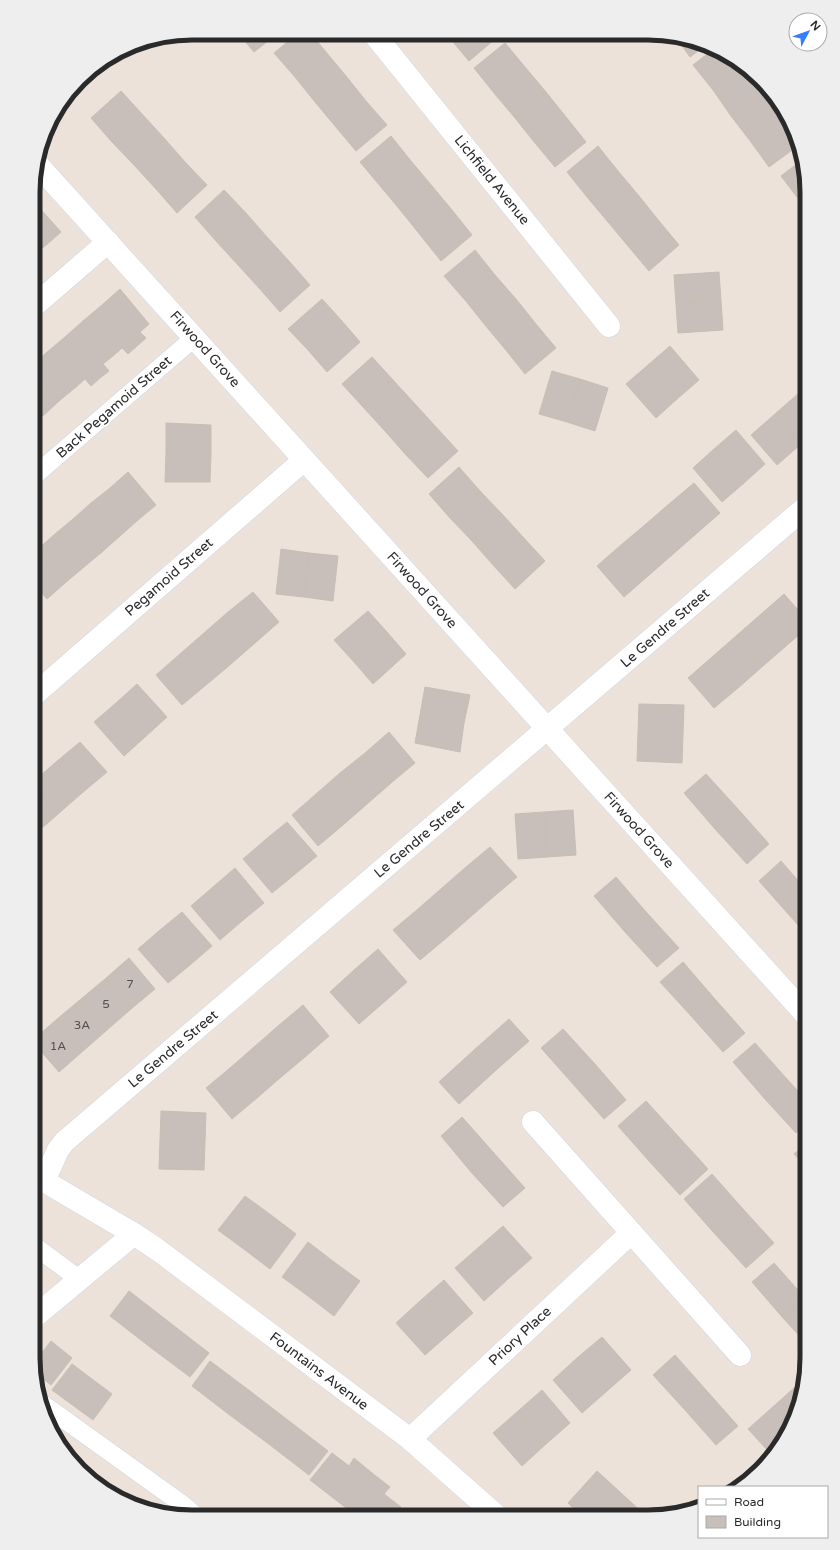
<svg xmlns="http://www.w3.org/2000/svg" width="840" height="1550" font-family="'Varela Round',sans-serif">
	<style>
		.building { fill: #c8bfba; stroke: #c8beb4 }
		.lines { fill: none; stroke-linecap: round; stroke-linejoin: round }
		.lane-casing { stroke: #d0d7e4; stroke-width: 19 }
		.street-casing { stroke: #d0d7e4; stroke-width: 23 }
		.lane { stroke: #fff; stroke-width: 18 }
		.street { stroke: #fff; stroke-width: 22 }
		.labels { text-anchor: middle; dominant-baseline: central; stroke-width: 3.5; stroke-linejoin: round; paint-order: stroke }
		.number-label { font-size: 12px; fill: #524f4e }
		.street-label { font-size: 14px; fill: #2a2a2a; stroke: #fff }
		.rim { fill: none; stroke: #2a2a2a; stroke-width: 5 }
	</style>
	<rect width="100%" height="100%" fill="#ede2da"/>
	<g class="building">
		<polygon points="238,33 277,34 254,52"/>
		<polygon points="297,34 311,34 326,52 295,77 274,53"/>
		<polygon points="450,35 500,35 469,61 448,36"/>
		<polygon points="675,36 679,36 706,45 690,57"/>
		<polygon points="505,43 525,67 494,93 474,68"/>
		<polygon points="128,47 101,70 97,66"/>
		<polygon points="715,48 744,67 713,90 693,65"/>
		<polygon points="326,52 346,76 315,102 295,77"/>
		<polygon points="525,67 546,92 515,118 494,93"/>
		<polygon points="744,67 764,92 731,116 713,90"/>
		<polygon points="346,76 366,101 335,126 315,102"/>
		<polygon points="121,91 142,114 112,142 91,118"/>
		<polygon points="546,92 566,117 535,143 515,118"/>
		<polygon points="764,92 783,118 751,142 731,116"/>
		<polygon points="366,101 387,125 356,151 335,126"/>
		<polygon points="142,114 164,138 134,165 112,142"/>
		<polygon points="566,117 586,142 555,167 535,143"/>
		<polygon points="783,118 795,135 799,145 769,167 751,142"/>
		<polygon points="391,136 411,161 381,187 360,162"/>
		<polygon points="164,138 185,162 156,189 134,165"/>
		<polygon points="598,146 618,171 587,197 567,172"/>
		<polygon points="802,160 807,196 800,201 781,176"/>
		<polygon points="411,161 432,186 401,211 381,187"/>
		<polygon points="185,162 207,185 177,213 156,189"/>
		<polygon points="618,171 639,196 608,222 587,197"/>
		<polygon points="432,186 452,210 421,236 401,211"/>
		<polygon points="224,190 246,213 216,241 195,217"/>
		<polygon points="639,196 659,221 628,246 608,222"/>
		<polygon points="807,196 807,211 800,201"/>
		<polygon points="34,202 61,232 37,253 34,250"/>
		<polygon points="452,210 472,235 441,261 421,236"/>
		<polygon points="246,213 267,237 238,265 216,241"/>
		<polygon points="659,221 679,245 649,271 628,246"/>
		<polygon points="267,237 289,261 259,288 238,265"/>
		<polygon points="475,250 495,275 465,300 444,276"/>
		<polygon points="289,261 310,285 280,312 259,288"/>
		<polygon points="719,272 721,301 676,304 674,275"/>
		<polygon points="495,275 516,299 485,325 465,300"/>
		<polygon points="120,289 149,324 140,332 146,338 137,346 102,305"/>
		<polygon points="322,299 341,320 308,350 288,329"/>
		<polygon points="516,299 536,324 505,349 485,325"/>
		<polygon points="721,301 723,330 678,333 676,304"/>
		<polygon points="102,305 137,346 128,354 122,348 113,356 83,321"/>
		<polygon points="341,320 360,342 327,372 308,350"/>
		<polygon points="83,321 113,356 103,364 109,371 100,378 65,337"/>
		<polygon points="536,324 556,348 525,374 505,349"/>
		<polygon points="65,337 100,378 91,386 85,379 76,387 46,353"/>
		<polygon points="670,346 699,380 677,399 648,365"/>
		<polygon points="46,353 76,387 59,401 34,372 34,364"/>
		<polygon points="372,357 393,380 363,407 342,384"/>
		<polygon points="648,365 677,399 656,418 626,384"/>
		<polygon points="552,371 580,379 567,422 539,414"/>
		<polygon points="34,372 59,401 44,415 34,404"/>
		<polygon points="580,379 608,388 595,431 567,422"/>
		<polygon points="393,380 415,404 385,431 363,407"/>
		<polygon points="807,386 807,402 799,393"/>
		<polygon points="799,393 807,402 807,439 801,444 775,414"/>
		<polygon points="34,404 44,415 34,423"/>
		<polygon points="415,404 436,427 406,455 385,431"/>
		<polygon points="775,414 801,444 777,465 751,435"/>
		<polygon points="166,423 211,425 211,453 166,453"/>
		<polygon points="436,427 458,451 428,478 406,455"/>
		<polygon points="736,430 765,464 744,483 714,449"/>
		<polygon points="714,449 744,483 722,502 693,468"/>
		<polygon points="166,453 211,453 210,482 165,482"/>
		<polygon points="459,467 480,491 450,518 429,494"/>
		<polygon points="128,472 156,505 138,520 110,488"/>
		<polygon points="694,483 720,513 696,534 669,504"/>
		<polygon points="110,488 138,520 120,536 91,503"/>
		<polygon points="480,491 502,514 472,541 450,518"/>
		<polygon points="91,503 120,536 102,552 73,519"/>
		<polygon points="669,504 696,534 672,555 646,524"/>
		<polygon points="502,514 523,537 493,565 472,541"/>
		<polygon points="73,519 102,552 84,567 55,534"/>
		<polygon points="646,524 672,555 648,576 621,545"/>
		<polygon points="55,534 84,567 65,583 37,550"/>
		<polygon points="523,537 545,561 515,589 493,565"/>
		<polygon points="621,545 648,576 624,597 597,566"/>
		<polygon points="281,549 309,553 304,597 276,594"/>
		<polygon points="37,550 65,583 47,599 34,584 34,552"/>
		<polygon points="309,553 338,556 333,601 304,597"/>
		<polygon points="807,587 807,604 798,594"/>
		<polygon points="253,592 279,622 255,643 228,612"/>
		<polygon points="784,594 807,620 807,628 786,646 760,615"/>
		<polygon points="368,611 387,632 354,662 334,640"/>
		<polygon points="228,612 255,643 231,664 204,633"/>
		<polygon points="34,613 39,620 34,624"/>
		<polygon points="760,615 786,646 763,666 736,636"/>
		<polygon points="387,632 406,654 373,684 354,662"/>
		<polygon points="204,633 231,664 206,685 180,654"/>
		<polygon points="736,636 763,666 738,688 712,657"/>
		<polygon points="180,654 206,685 182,705 156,675"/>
		<polygon points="712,657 738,688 714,708 688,678"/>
		<polygon points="137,684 167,717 145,737 116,703"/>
		<polygon points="425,687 470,695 464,723 420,715"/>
		<polygon points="116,703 145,737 124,756 94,722"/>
		<polygon points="639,704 684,705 683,734 638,733"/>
		<polygon points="420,715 464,723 460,752 415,743"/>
		<polygon points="389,732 415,763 391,783 365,753"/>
		<polygon points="638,733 683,734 682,763 637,761"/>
		<polygon points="80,742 107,772 82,793 56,762"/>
		<polygon points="365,753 391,783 367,804 340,773"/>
		<polygon points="56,762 82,793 58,814 34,785 34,781"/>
		<polygon points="340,773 367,804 343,825 316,794"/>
		<polygon points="706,774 738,809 715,829 684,793"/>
		<polygon points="34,785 58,814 34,835"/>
		<polygon points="316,794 343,825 318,846 292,815"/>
		<polygon points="738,809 769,844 747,864 715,829"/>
		<polygon points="573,810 576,855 547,857 544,812"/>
		<polygon points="544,812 547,857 518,859 515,814"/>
		<polygon points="287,822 317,856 294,875 265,840"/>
		<polygon points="265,840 294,875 272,893 243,859"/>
		<polygon points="490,847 517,877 492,898 466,867"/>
		<polygon points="781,861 807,891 807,902 790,916 759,881"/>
		<polygon points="466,867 492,898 468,919 442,888"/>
		<polygon points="235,868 264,903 242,921 213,887"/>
		<polygon points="616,877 647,913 625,932 594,896"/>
		<polygon points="213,887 242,921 220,940 191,906"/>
		<polygon points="442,888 468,919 444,940 418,909"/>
		<polygon points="807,902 807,935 790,916"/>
		<polygon points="418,909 444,940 420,960 393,930"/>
		<polygon points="182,912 212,946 190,965 160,930"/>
		<polygon points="647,913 679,948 657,967 625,932"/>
		<polygon points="160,930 190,965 168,983 138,949"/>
		<polygon points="378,949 407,982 383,1003 354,970"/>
		<polygon points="129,958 155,989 131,1009 105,979"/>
		<polygon points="683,962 714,998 692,1017 660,982"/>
		<polygon points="354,970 383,1003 359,1024 330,992"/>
		<polygon points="105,979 131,1009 107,1030 81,999"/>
		<polygon points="714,998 745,1033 723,1052 692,1017"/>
		<polygon points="81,999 107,1030 83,1051 56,1020"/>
		<polygon points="303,1005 329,1036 305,1057 278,1026"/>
		<polygon points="509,1019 529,1041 494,1072 474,1050"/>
		<polygon points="56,1020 83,1051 59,1072 33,1042 33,1040"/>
		<polygon points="278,1026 305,1057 280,1078 254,1047"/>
		<polygon points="563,1029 595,1064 573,1084 541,1048"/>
		<polygon points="755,1043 786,1078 764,1098 733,1062"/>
		<polygon points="254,1047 280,1078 257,1098 230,1068"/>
		<polygon points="474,1050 494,1072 459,1104 439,1082"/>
		<polygon points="595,1064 626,1100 604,1119 573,1084"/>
		<polygon points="230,1068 257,1098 232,1119 206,1088"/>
		<polygon points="786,1078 807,1101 807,1123 796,1133 764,1098"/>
		<polygon points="646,1101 677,1135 649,1161 618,1126"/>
		<polygon points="161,1111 206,1113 205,1141 160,1140"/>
		<polygon points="462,1117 493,1152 471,1172 441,1136"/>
		<polygon points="677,1135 708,1169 680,1195 649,1161"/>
		<polygon points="160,1140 205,1141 204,1170 159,1169"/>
		<polygon points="807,1143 807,1168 794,1154"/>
		<polygon points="493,1152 525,1188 503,1207 471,1172"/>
		<polygon points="712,1174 743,1209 715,1234 684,1199"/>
		<polygon points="245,1196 271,1215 245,1250 218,1230"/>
		<polygon points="743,1209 774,1243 746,1268 715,1234"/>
		<polygon points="271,1215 296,1234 270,1269 245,1250"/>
		<polygon points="503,1226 532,1258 508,1279 479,1247"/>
		<polygon points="308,1242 334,1262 308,1296 282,1277"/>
		<polygon points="479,1247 508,1279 484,1301 455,1268"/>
		<polygon points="334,1262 360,1281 334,1316 308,1296"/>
		<polygon points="774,1263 805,1298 783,1318 752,1282"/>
		<polygon points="444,1280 473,1313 449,1334 420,1301"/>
		<polygon points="129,1291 169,1322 150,1347 110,1316"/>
		<polygon points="805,1298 807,1300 807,1344 783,1318"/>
		<polygon points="420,1301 449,1334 425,1355 396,1323"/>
		<polygon points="169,1322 209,1353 190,1377 150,1347"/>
		<polygon points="602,1337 631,1370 607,1391 577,1358"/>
		<polygon points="51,1341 72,1358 51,1385 36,1373 34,1363"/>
		<polygon points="675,1355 706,1390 685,1410 653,1375"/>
		<polygon points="577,1358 607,1391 582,1413 553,1380"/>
		<polygon points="210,1361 250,1391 231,1416 192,1386"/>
		<polygon points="72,1364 112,1394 93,1420 52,1390"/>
		<polygon points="804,1379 797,1412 784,1397"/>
		<polygon points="542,1390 570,1423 546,1444 517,1412"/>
		<polygon points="706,1390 738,1426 716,1445 685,1410"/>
		<polygon points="250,1391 289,1421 270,1445 231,1416"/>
		<polygon points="784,1397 797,1412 795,1419 785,1435 768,1451 748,1429"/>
		<polygon points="517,1412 546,1444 522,1466 493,1433"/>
		<polygon points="289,1421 328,1451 309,1475 270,1445"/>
		<polygon points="332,1453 349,1466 354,1458 372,1473 345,1507 310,1480"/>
		<polygon points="597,1471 621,1493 599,1517 583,1517 568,1503"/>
		<polygon points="372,1473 390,1487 384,1494 401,1507 393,1516 357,1516 345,1507"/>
		<polygon points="97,1481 106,1489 106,1490 95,1484"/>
		<polygon points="621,1493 645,1515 643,1517 599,1517"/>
		<polygon points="407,1508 417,1516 400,1516"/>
	</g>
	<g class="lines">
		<defs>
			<g id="lane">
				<polyline points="34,476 194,338"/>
				<polyline points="33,1245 79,1279"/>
				<polyline points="40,1402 182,1504 196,1516"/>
			</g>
			<g id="street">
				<polyline points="374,34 609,326"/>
				<polyline points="37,164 807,1016"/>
				<polyline points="34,306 108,242"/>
				<polyline points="34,695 304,460"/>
				<polyline points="533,1122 740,1355"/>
				<polyline points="33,1177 44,1181 134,1234 158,1250 410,1439 498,1517"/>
				<polyline points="44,1181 58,1150 64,1142 807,506"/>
				<polyline points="33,1318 134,1234"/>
				<polyline points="410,1439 631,1233"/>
			</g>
		</defs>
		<use href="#lane" class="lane-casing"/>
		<use href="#street" class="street-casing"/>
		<use href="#lane" class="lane"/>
		<use href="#street" class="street"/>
	</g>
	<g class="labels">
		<g class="number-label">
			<text x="130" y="984">7</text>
			<text x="106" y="1004">5</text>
			<text x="82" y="1025">3A</text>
			<text x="58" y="1046">1A</text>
		</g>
		<g class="street-label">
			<text transform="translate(492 180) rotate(51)">Lichfield Avenue</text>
			<text transform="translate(205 349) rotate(48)">Firwood Grove</text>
			<text transform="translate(114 407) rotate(-41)">Back Pegamoid Street</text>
			<text transform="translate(169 577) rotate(-41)">Pegamoid Street</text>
			<text transform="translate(422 590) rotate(48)">Firwood Grove</text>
			<text transform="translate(665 628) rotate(-41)">Le Gendre Street</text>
			<text transform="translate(639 830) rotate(48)">Firwood Grove</text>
			<text transform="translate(419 839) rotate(-40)">Le Gendre Street</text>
			<text transform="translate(173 1049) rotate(-40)">Le Gendre Street</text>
			<text transform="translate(520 1336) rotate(-43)">Priory Place</text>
			<text transform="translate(319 1371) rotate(37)">Fountains Avenue</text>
		</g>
	</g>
	<path d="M0 0H840V1550H0ZM192 40H648A152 152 0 0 1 800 192V1358A152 152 0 0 1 648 1510H192A152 152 0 0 1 40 1358V192A152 152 0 0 1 192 40Z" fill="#eee" fill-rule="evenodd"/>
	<path class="rim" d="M192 40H648A152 152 0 0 1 800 192V1358A152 152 0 0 1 648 1510H192A152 152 0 0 1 40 1358V192A152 152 0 0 1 192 40Z"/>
	<rect x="698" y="1486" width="130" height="52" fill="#ffffff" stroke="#aaaaaa"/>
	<rect x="706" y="1499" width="20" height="6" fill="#ffffff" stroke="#aaaaaa"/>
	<text x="734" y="1506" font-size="12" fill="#2a2a2a">Road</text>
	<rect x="706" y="1516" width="20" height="12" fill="#c8bfba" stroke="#aaaaaa"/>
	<text x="734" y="1526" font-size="12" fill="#2a2a2a">Building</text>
	<g transform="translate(808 32) rotate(49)"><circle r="19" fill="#ffffff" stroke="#aaaaaa"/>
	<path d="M0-3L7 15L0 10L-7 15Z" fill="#357dff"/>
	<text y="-6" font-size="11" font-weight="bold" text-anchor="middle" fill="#2a2a2a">N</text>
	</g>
</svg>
